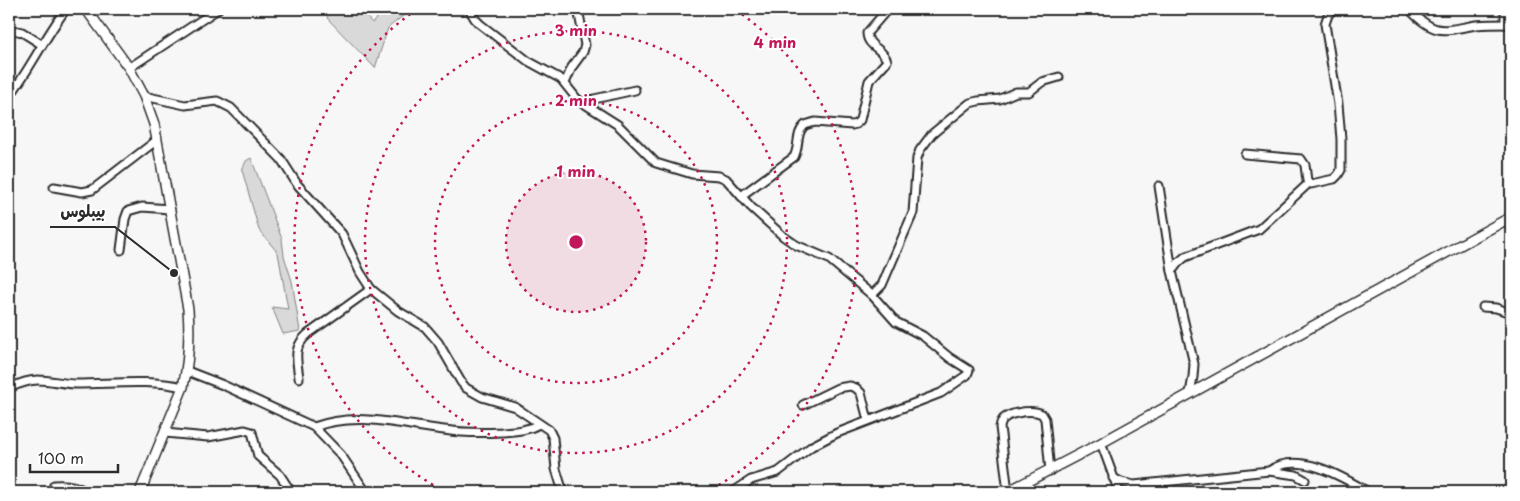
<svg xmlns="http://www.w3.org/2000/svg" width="1520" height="501" font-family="'Playpen Sans','Playpen Sans Arabic',sans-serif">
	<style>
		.green { fill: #d9d9d9; stroke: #828282 }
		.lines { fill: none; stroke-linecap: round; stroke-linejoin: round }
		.minor-casing { stroke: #2b2b2b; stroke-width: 11 }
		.major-casing { stroke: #2b2b2b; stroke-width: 12 }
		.minor { stroke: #fff; stroke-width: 7 }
		.major { stroke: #fff; stroke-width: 9 }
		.ring { fill: none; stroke: #c2185b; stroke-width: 2.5; stroke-dasharray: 2.5 5 }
		.centre { fill: #c2185b; stroke: #fff; stroke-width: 2.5 }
		.ring-label { font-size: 15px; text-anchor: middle; font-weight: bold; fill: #c2185b; stroke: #fff; stroke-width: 4; stroke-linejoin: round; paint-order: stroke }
		.leader { fill: none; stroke: #2b2b2b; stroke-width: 2 }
		.callout-dot { fill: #2b2b2b; stroke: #fff; stroke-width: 2 }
		.callout-label { font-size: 16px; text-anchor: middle; font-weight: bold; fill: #2b2b2b; stroke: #fff; stroke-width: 4; stroke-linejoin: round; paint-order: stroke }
	</style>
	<rect width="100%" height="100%" fill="#f7f7f7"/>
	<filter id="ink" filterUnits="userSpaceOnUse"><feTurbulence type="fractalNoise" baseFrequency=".02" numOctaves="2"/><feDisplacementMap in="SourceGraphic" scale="10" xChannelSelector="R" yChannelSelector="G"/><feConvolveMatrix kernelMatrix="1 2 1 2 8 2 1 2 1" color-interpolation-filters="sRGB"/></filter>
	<g filter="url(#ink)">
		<g class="green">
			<polygon points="331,9 359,9 372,23 386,9 455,9 454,11 404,15 388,28 375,68 327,18"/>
			<polygon points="251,158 282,239 284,256 292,281 300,331 283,334 272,307 288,309 278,253 259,230 242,170 246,161"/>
		</g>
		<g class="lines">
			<defs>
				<g id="minor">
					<polyline points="469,9 475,19 480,24 528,61 561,79 577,99 618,125 656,163 692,174 719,176 726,179 751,207 783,236 796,245 829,259 872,295 896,322 923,336 950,358 969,370 967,375 941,393 837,433 812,446 778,472 751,480 733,492"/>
					<path d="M1409,9C1435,36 1442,31 1476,25C1487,24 1500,24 1511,24"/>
					<polyline points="1505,9 1505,24"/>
					<polyline points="9,29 22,32 41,44"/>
					<polyline points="129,68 218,9"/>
					<polyline points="565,83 572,67 583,52 585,45 578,9"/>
					<polyline points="144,96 185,105 217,101 231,108 281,159 297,184 342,234 360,272 371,289 398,311 425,327 438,342 461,382 466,388 482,397 515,407 549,430 553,438 556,469 563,492"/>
					<path d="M9,97C30,69 45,37 66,9"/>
					<polyline points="583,103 594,99 635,90"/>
					<polyline points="1245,154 1301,159 1305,165 1307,181 1311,184 1334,179 1338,175 1341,170 1341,139 1338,104 1325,24 1328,15 1333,9"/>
					<polyline points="1159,186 1172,271"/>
					<polyline points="54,187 82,192 92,190 157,140"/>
					<path d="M741,196L794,157C800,146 795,134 805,125L815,122L852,125L856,124L860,120L869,81L887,61C884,49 867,47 867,33L886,11"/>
					<polyline points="121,250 125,219 128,211 142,207 170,209"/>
					<polyline points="872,295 882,285 913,213 917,158 920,150 932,134 970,103 978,101 1000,99 1016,92 1029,92 1042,82 1059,77"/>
					<polyline points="1483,307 1496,308 1511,313"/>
					<polyline points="187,371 223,385 314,427 341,455 366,492"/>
					<path d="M299,378C297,359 292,348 308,334L371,289"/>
					<path d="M9,388C18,384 28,380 38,380C51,380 64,384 76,384C112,384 148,379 183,387"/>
					<polyline points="1190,393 1193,377 1194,364 1172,271 1178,263 1185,257 1259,229 1309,183"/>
					<polyline points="803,405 838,388 850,386 856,388 861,393 868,420"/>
					<path d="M314,427C358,411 400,425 444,430C463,433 482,433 501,432C514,431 527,431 539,424"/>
					<polyline points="165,433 208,437 245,430 252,432 258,456 280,475 291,492"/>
					<polyline points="1101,443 1119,492"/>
					<polyline points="1269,471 1296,475 1305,480"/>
					<path d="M1113,478L1121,482L1134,485L1269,471C1298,450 1343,477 1368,492"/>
					<path d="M54,485C66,484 76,485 86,492"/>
					<path d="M1008,492L1000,427C1001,423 1002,419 1006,417C1015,412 1033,409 1042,414L1045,419L1050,471"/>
				</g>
				<g id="major">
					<path d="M86,9L129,68L144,96L154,124L188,309C190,336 189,361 183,387L140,492"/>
					<polyline points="1007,492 1101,443 1511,217"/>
				</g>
			</defs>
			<use href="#minor" class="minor-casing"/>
			<use href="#major" class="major-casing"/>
			<use href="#minor" class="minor"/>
			<use href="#major" class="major"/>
		</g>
	</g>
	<circle cx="576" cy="242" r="70" fill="#c2185b" fill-opacity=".12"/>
	<g class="ring">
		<circle cx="576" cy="242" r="70"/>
		<circle cx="576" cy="242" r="141"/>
		<circle cx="576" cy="242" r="211"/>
		<path d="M446 492A282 282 0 0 1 416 10M736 10A282 282 0 0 1 706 492"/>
	</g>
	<circle cx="576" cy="242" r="8" class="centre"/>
	<g class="ring-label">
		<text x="576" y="36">3 min</text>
		<text x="775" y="48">4 min</text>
		<text x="576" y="106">2 min</text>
		<text x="576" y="177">1 min</text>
	</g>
	<path class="leader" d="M174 273L115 227H50"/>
	<circle class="callout-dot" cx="174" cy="273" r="5"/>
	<g class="callout-label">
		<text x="83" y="217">بيبلوس</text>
	</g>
	<rect width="1520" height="501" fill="none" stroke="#fff" stroke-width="30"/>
	<rect x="15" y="15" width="1490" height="471" fill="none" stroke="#2b2b2b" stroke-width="2" filter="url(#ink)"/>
	<path d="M30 464v8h88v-8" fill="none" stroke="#2b2b2b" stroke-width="2.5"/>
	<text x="38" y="464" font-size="15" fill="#2b2b2b" stroke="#ffffff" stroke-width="4" paint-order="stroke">100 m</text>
</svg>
